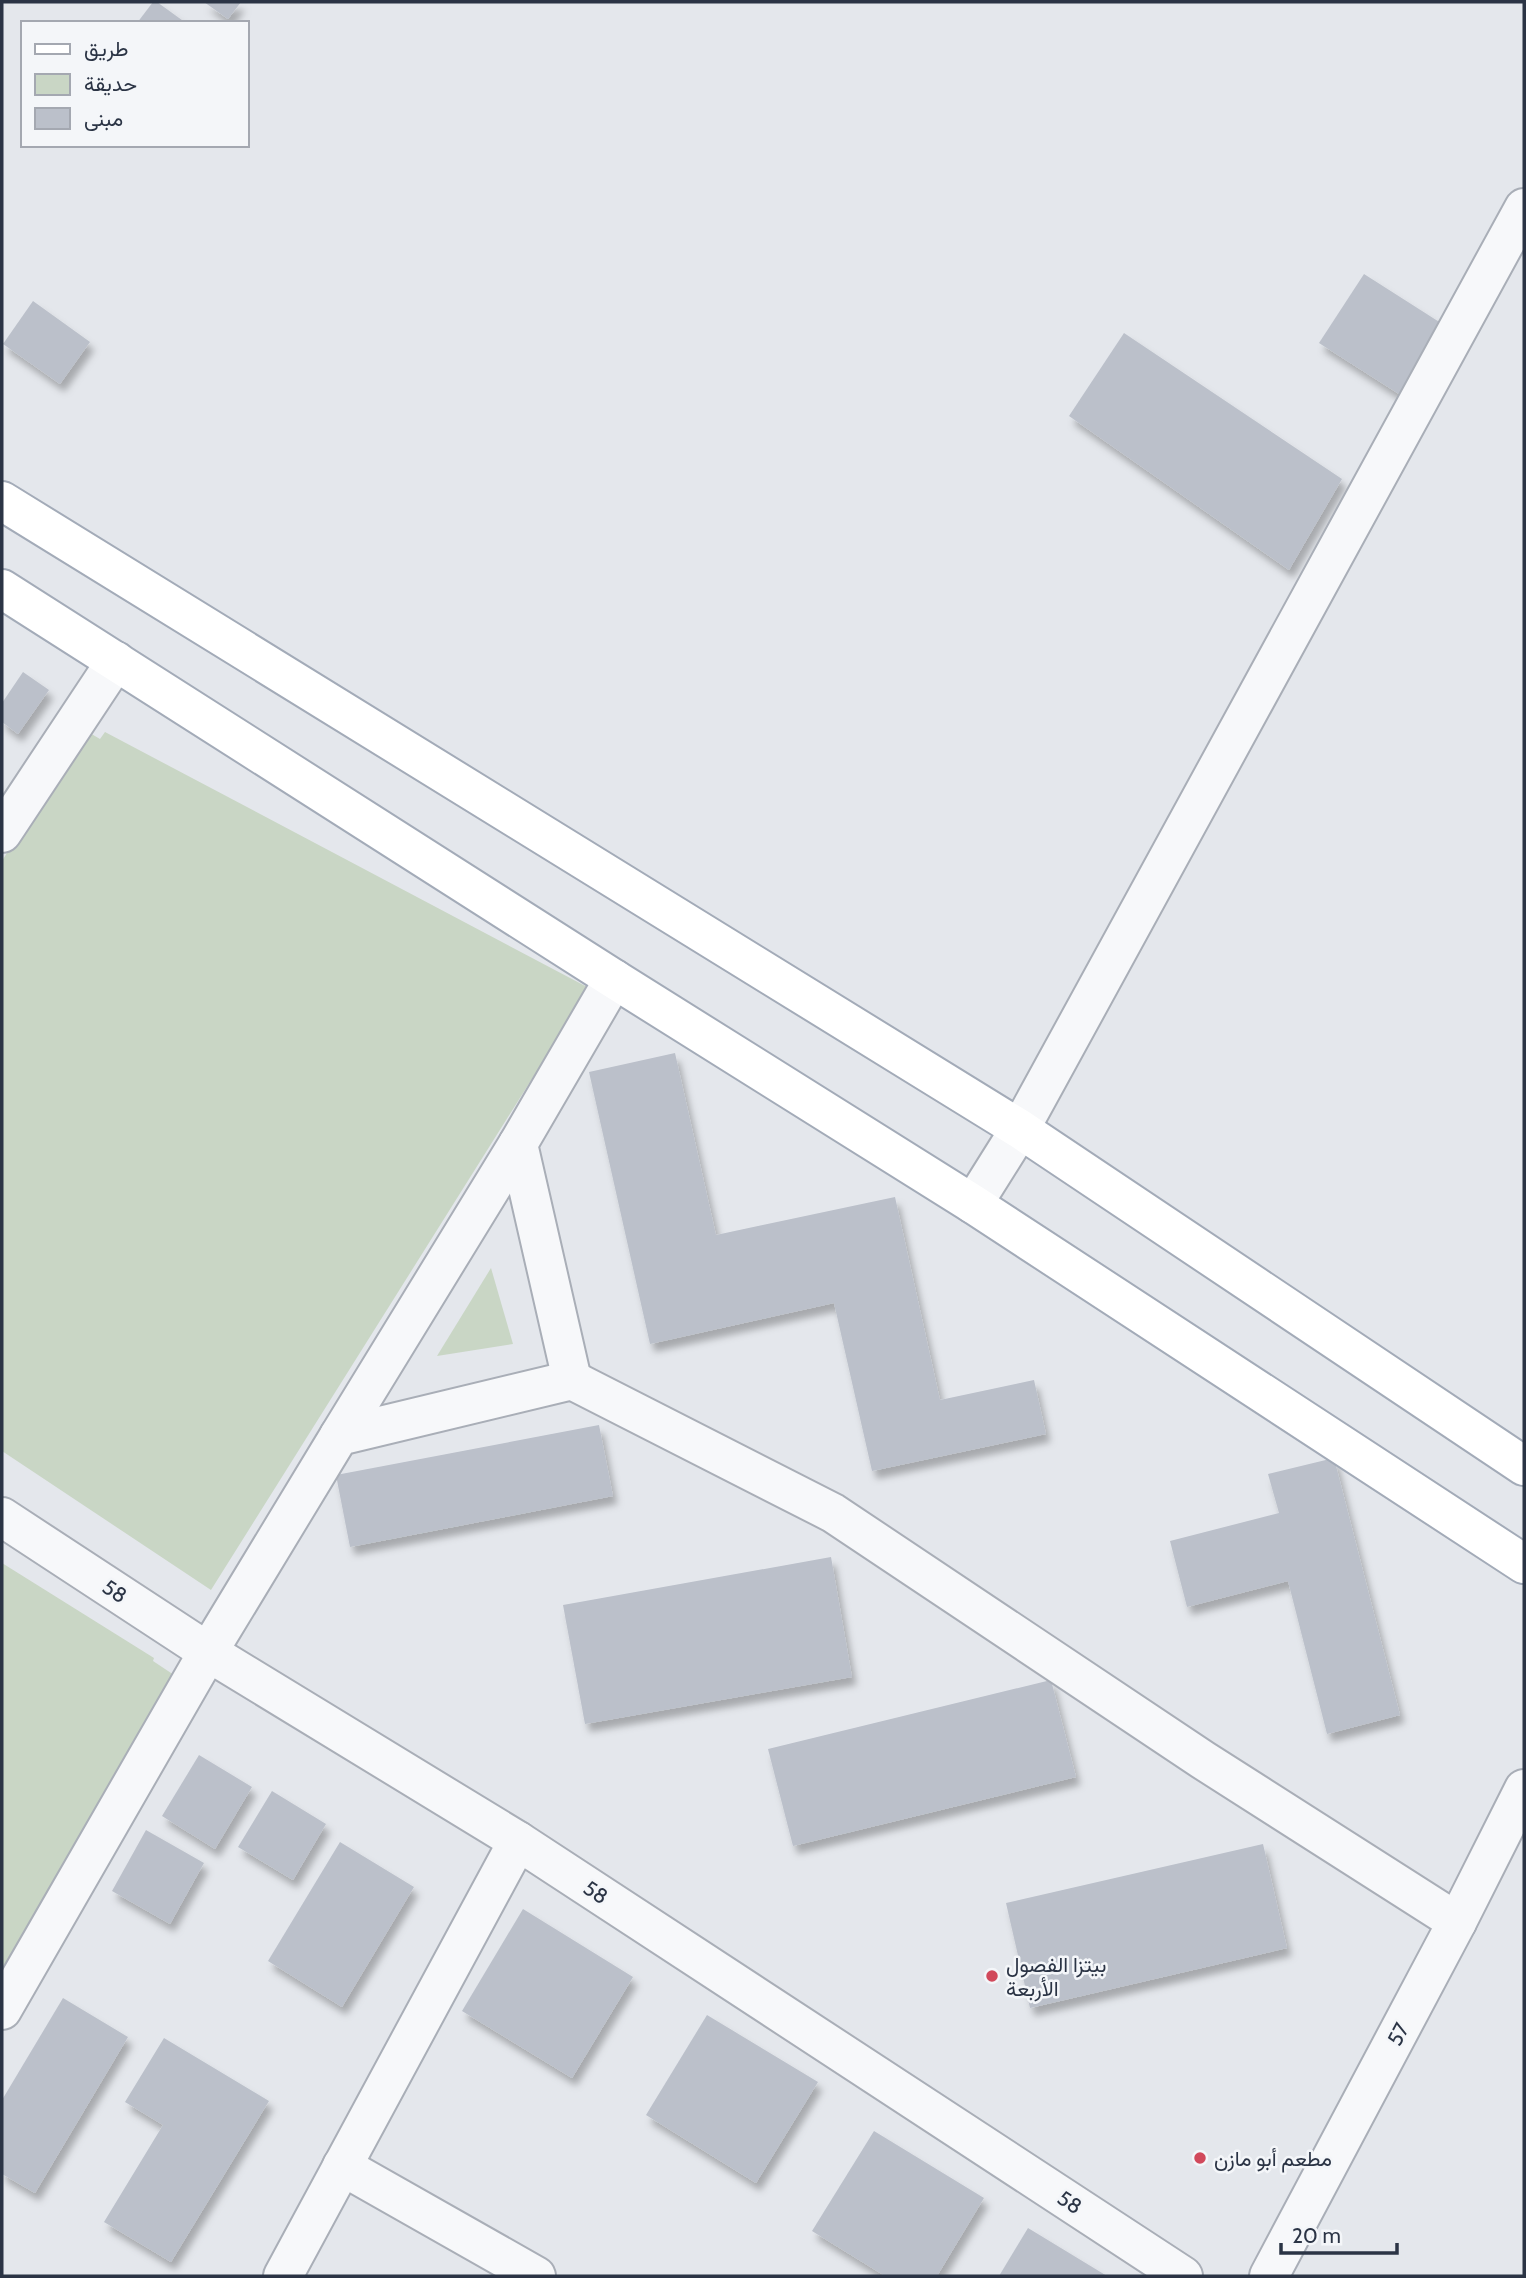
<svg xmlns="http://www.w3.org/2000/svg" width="1526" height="2278" font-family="Cabin,Vazirmatn,sans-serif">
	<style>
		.green { fill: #c9d6c5 }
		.building { fill: #bbc0ca; filter: url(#shadow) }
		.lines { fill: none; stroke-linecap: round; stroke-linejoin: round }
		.minor-casing { stroke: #a9aeb7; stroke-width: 42 }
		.major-casing { stroke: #a3abb8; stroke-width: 42 }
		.minor { stroke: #f7f8fa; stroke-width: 38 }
		.major { stroke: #fff; stroke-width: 38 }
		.poi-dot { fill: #d1495b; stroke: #f4f6f9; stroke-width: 2.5 }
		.labels { text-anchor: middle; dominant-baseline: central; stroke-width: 5; stroke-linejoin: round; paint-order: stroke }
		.street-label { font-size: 21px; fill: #2b3445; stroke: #f4f6f9 }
		.poi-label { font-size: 21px; fill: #2b3445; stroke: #f4f6f9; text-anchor: start }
	</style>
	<defs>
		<filter id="shadow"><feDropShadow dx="4.5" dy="8" stdDeviation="3.5" flood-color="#0004"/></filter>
	</defs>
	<rect width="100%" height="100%" fill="#e4e7ec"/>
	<g class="green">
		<polygon points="83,729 100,739 105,732 589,988 211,1590 2,1451 2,861"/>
		<polygon points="491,1268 513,1344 437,1356"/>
		<polygon points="2,1563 154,1658 153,1661 180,1679 2,1972"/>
	</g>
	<g class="building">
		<polygon points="153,2 157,2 186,23 137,23"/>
		<polygon points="204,2 241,2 228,19"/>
		<polygon points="1364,274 1444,325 1399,394 1319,343"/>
		<polygon points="33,301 90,342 60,384 3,344"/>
		<polygon points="1124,333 1342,479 1289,570 1069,416"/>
		<polygon points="23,672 49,690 18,734 2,722 2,703"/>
		<polygon points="675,1053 716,1235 895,1197 940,1400 1034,1380 1046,1434 872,1471 834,1303 650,1344 589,1072"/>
		<polygon points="599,1425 613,1496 350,1547 336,1475"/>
		<polygon points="1334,1458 1400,1715 1327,1734 1288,1581 1187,1607 1170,1541 1279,1513 1268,1474"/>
		<polygon points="831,1557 852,1677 585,1724 563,1605"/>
		<polygon points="1051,1680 1076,1777 793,1846 768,1749"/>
		<polygon points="199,1755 252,1787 215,1849 162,1816"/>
		<polygon points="272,1791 326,1824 293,1880 238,1847"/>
		<polygon points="146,1830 204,1863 170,1924 112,1891"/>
		<polygon points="340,1842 414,1887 342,2007 268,1961"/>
		<polygon points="1263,1844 1287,1948 1030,2008 1006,1903"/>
		<polygon points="523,1909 633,1977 572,2078 462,2011"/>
		<polygon points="63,1998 128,2037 35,2193 2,2174 2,2100"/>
		<polygon points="707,2015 818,2082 756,2183 646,2115"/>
		<polygon points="164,2038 269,2101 171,2262 104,2222 163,2125 125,2102"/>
		<polygon points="874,2131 984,2198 937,2276 885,2276 812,2231"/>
		<polygon points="1028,2228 1107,2276 999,2276"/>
	</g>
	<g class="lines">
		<defs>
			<g id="minor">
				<polyline points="2,833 116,661"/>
				<polyline points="973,1204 1020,1129 1524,208"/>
				<polyline points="572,1380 518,1144 614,979"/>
				<polyline points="339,1436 518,1144"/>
				<polyline points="2,1517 208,1652 518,1841 1183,2276"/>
				<polyline points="2,2010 208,1652 339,1436 572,1380 833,1513 1203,1760 1457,1922"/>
				<polyline points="342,2166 536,2276"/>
				<polyline points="283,2276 518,1841"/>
				<polyline points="1269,2276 1457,1922 1524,1789"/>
			</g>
			<g id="major">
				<polyline points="2,501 1020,1129 1524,1466"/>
				<polyline points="2,589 614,979 973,1204 1524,1564"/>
			</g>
		</defs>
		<use href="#minor" class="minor-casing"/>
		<use href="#major" class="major-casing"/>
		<use href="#minor" class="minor"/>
		<use href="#major" class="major"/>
	</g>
	<g class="poi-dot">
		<circle cx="992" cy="1976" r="7"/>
		<circle cx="1200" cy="2158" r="7"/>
	</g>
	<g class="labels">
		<g class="street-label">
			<text transform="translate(115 1591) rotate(33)">58</text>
			<text transform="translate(596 1892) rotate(33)">58</text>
			<text transform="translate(1398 2034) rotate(-62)">57</text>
			<text transform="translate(1070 2202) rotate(33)">58</text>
		</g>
		<g class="poi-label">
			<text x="1006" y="1964">بيتزا الفصول<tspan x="1006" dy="24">الأربعة</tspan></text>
			<text x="1214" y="2158">مطعم أبو مازن</text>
		</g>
	</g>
	<rect width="1526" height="2278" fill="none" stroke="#2b3445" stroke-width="7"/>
	<rect x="21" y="21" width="228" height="126" fill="#f4f6f9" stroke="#a4a8b1" stroke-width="2"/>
	<rect x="35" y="44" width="35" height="10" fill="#ffffff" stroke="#a4a8b1" stroke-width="2"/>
	<text x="84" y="56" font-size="21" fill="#2b3445">طريق</text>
	<rect x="35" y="74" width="35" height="21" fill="#c9d6c5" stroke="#a4a8b1" stroke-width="2"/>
	<text x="84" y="91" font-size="21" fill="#2b3445">حديقة</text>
	<rect x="35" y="108" width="35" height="21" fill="#bbc0ca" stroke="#a4a8b1" stroke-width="2"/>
	<text x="84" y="126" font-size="21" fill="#2b3445">مبنى</text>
	<path d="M1281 2243v10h116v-10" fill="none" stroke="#2b3445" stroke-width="3.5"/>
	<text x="1292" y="2243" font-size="21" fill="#2b3445" stroke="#f4f6f9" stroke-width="5" paint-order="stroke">20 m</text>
</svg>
